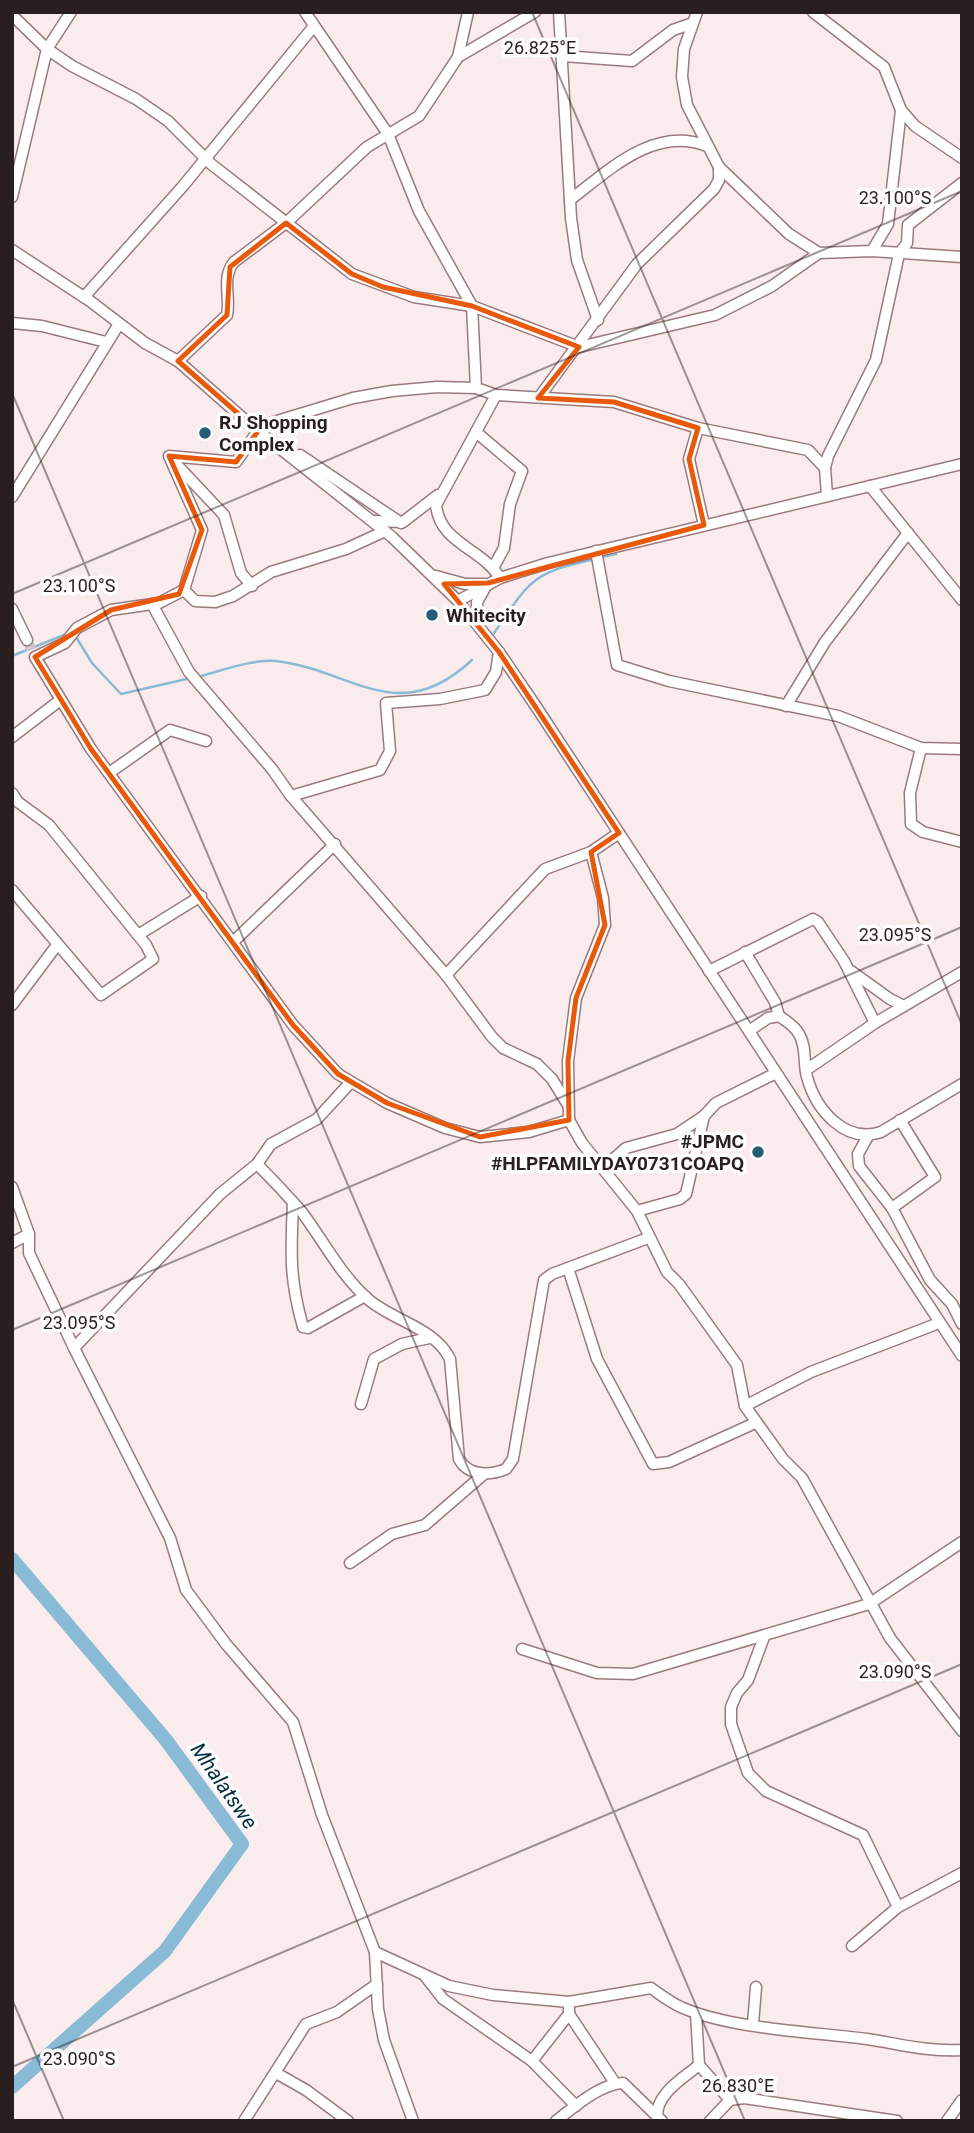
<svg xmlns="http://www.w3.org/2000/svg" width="974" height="2133" font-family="Roboto,sans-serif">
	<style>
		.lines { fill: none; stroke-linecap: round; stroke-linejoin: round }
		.stream { stroke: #89bbd7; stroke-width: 2.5 }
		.river { stroke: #89bbd7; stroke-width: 14 }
		.minor-tunnel { stroke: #d0c3c4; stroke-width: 10; stroke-dasharray: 10 5; stroke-linecap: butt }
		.minor-casing { stroke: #9a7b7d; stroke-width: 13 }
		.minor { stroke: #fff; stroke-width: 10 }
		.marked { fill: none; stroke: #e8590c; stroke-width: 5; stroke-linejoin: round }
		.ticks { fill: none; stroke: #2a1e1f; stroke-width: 2; stroke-opacity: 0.45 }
		.poi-dot { fill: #265c77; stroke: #fdfdfd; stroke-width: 2.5 }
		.labels { text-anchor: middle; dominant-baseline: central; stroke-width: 7; stroke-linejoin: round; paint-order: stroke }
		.poi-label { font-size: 19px; font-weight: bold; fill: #2a1e1f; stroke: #fdfdfd; text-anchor: start }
		.water-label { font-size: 21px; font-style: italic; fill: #012e42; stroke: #fdfdfd }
		.ticks-label { font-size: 18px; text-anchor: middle; fill: #2a1e1f; stroke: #fdfdfd; stroke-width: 7; stroke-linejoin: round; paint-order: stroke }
	</style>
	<rect width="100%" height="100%" fill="#faeced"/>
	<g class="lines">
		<g class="stream">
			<polyline points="602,557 616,554"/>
			<path d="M492,636C529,583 528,573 596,559"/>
			<polyline points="76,637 92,663 121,694 191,678"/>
			<polyline points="12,656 64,635"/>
			<path d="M197,677C221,671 252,659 276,661C353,670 398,729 472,660"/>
		</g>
		<polyline class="river" points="12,1559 166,1740 242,1844 165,1951 12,2087"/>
		<polyline class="minor-tunnel" points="27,640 35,657"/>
		<defs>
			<g id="minor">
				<polyline points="305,12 388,134 419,211 472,306 579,347 715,315 772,286 819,253"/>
				<polyline points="559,12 571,218 577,260 598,320"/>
				<polyline points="697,12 684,49 682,77 687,105 719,167 789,234 819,253 872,251 962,257"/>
				<polyline points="813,12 884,67 901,110 915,126 962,158"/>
				<polyline points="12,15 47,49 72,66 136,99 168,121 211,164 352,274 414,297 472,306 476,388 496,395 614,402 698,428 808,450 825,468"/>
				<polyline points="563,56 632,61 673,30 693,23"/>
				<polyline points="458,57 468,12"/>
				<polyline points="12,197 47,49 71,12"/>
				<path d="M570,200C609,170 655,125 707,146"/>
				<polyline points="12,250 90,301 145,343 178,361 254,428 392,537 458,601 499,652 537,708 962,1356"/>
				<polyline points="872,251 888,224 901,110"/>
				<polyline points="84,297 183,186 314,26"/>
				<polyline points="12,323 42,326 106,342"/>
				<path d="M178,361L227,315C231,298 221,278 234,262L286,223L367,147L419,116L458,57L535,12"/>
				<path d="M496,395L436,505C440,544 482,548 500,578"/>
				<polyline points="540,396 637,264 714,189 719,180 719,167"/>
				<polyline points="698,428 689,459 704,525"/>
				<polyline points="258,431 236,462 169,456 202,530 184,590 159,603 111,610 77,628 65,643 35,657 91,749 293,1025 338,1074 387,1103 445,1128 480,1137 529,1132 569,1120"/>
				<polyline points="263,432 257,427 353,398 392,391 437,387 476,388"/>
				<polyline points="476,432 522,471 510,504 504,548 493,568"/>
				<polyline points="300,455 401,523"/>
				<polyline points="175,463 224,515 241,573 252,586"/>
				<polyline points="870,486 962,600"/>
				<polyline points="827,495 825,468 828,456 876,360 899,254 907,243 908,225 962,183"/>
				<polyline points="12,497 119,324"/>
				<polyline points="373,521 403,522 438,495"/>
				<polyline points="596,551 617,665 669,681 838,716 921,748 962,749"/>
				<polyline points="436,576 465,584 485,584"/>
				<polyline points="184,590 195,601 215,602 233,596 271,572 346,549 385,531"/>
				<polyline points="458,601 500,578 548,563 962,464"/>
				<polyline points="152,604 189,672 272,769 291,796 446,975 492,1037 503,1048 537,1064 552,1079 568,1105"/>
				<polyline points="12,609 27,640"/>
				<polyline points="478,623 477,602 486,586"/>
				<polyline points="786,706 825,642 908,533"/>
				<polyline points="12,737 59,701"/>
				<polyline points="921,748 910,793 911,824 923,832 962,842"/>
				<polyline points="109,773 170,730 206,741"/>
				<polyline points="12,793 18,802 49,825 146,945 153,959 101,995 12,890"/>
				<polyline points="291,796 380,770 390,751 386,703 440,699 485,690 496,672 499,652"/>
				<polyline points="591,852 603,898 605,925 576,998 568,1061 569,1120 582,1143 637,1211 667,1272 679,1284 737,1365 745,1406 783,1459 802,1478 890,1638 962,1731"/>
				<polyline points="138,935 201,896"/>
				<polyline points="233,942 335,844"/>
				<polyline points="745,952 775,1002 779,1016"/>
				<polyline points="709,971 813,919 818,922 844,961 875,1023"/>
				<polyline points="851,971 890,999 904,1006"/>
				<polyline points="446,975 545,869 591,852 619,833"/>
				<polyline points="12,1005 57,945"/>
				<path d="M749,1031L768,1018L779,1016C786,1021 795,1026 799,1034C807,1047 803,1063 807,1077C816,1110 845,1144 881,1132L962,1084"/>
				<polyline points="806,1070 875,1023 962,972"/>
				<polyline points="350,1083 317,1119 271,1144 257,1164 220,1194 74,1348 170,1538 186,1590 226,1644 293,1722 322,1815 375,1952 378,2009 384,2040 413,2121"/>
				<polyline points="868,1136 858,1154 859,1166 892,1208 930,1280 952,1304 962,1324"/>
				<path d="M257,1164C272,1179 287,1195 301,1211C323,1240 341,1276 369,1300C394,1321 435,1328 450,1359L459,1459C468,1476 489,1476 506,1469L513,1459L544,1280L552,1274L648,1238"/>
				<polyline points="603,1168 626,1148 677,1134 704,1116"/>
				<polyline points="12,1187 29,1234 29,1253 74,1348"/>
				<path d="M293,1202C291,1252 289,1278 303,1327L308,1328L365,1296"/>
				<polyline points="892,1208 935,1177 900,1120"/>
				<polyline points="637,1211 680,1199 686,1194 704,1116 716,1103 776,1073"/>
				<polyline points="12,1243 29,1234"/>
				<polyline points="568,1268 597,1359 653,1464 669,1462 755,1423"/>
				<polyline points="361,1404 374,1359 402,1344 429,1338"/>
				<polyline points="745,1406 811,1372 939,1323"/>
				<polyline points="350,1563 392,1534 425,1525 484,1474"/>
				<polyline points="764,1637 748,1680 737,1693 731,1707 731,1724 748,1773 766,1791 863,1835 898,1907"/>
				<polyline points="522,1649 597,1673 633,1674 869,1604 962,1542"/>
				<polyline points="852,1946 898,1907 962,1873"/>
				<path d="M375,1952L449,1986L493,1995L569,2002L651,1988C661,1995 671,2003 683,2008C732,2029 813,2032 867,2039C900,2044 928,2052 962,2050"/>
				<polyline points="425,1976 443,1999 532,2061 576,2106"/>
				<polyline points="569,2002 569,2014 615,2083"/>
				<polyline points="696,2013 699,2065 730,2100"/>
				<polyline points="753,2024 756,1987"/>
				<polyline points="532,2061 569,2014"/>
				<polyline points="276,2073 306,2090 348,2121"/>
				<path d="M657,2117C656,2094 682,2079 699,2065"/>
				<polyline points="244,2121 306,2024 337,2012 377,1984"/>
				<path d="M556,2121C574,2107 600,2084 623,2083L662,2121"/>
				<polyline points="710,2121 730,2100 744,2098 897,2121"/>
				<polyline points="947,2121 962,2100"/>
			</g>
		</defs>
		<use href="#minor" class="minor-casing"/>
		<use href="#minor" class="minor"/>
	</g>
	<path class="marked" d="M286,223L352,274L383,287L472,306L579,347L538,398L614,402L698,428L689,459L704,525L488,583L444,584L499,652L619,833L591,852L605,925L576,998L568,1061L569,1120L480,1137L387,1103L338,1074L293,1025L91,749L35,657L111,610L179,594L202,530L169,456L236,462L258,431L178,361L227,315L230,267Z"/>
	<path class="ticks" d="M532,12L962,1025M12,393L745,2121M12,594L962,191M12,1330L962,927M12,1999L64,2121M12,2067L962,1664"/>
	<g class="poi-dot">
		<circle cx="205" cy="433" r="7"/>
		<circle cx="432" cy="615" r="7"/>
		<circle cx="758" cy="1152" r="7"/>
	</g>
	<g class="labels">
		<g class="poi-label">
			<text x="219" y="422">RJ Shopping<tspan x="219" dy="22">Complex</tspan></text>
			<text x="446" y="615">Whitecity</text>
			<text x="744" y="1141" text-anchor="end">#JPMC<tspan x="744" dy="22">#HLPFAMILYDAY0731COAPQ</tspan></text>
		</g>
		<g class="water-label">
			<text transform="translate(224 1786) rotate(55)">Mhalatswe</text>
		</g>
	</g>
	<g class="ticks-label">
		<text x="540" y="54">26.825°E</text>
		<text x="895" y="204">23.100°S</text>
		<text x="79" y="592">23.100°S</text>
		<text x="895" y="941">23.095°S</text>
		<text x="79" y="1329">23.095°S</text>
		<text x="895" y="1678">23.090°S</text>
		<text x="79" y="2065">23.090°S</text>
		<text x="738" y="2092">26.830°E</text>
	</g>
	<rect width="974" height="2133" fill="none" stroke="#2a1e1f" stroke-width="28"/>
</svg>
